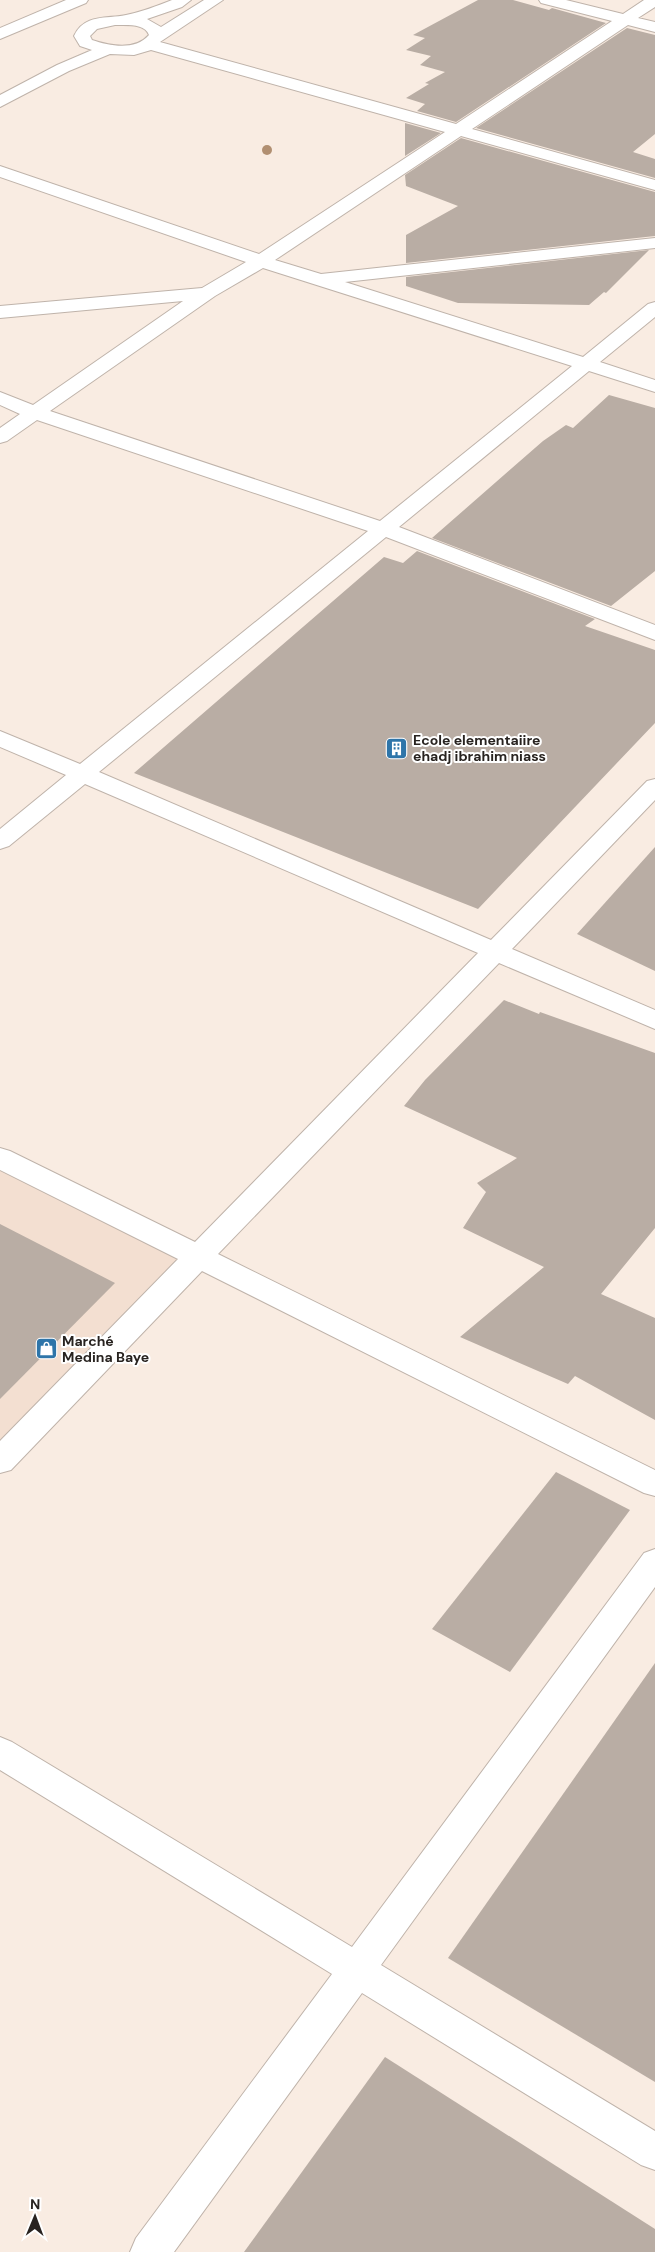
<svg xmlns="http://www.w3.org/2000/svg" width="655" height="2252" font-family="'DM Sans',sans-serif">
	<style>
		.built { fill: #f3dfd1 }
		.building { fill: #b9ada4 }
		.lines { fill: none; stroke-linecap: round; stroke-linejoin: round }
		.minor-casing { stroke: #bfb3aa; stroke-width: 2 }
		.minor { fill: #fff; fill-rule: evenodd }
		.tree { fill: #b18f71 }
		.labels { text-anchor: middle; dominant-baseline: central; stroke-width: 4; stroke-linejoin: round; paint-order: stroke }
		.poi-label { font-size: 14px; font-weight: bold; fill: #282320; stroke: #fff; text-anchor: start }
	</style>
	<rect width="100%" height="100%" fill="#f9ece2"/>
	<polygon class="built" points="0,1163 185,1252 0,1447"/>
	<g class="building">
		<polygon points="478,0 513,0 549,10 552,8 606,23 456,122 417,111 425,104 406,98 429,84 425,83 445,72 420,65 431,56 406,50 425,38 413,35"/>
		<polygon points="627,28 655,35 655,134 633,152 655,159 655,178 476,128"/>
		<polygon points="405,123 441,133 405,156"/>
		<polygon points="461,138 655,192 655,236 406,263 406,235 458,206 406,186 405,175"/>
		<polygon points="649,250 606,293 604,292 589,305 458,303 406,286 406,277"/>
		<polygon points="609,395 655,408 655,571 611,606 432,538 543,441 566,425 573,428"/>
		<polygon points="417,551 595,619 585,626 655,650 655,723 478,909 134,773 384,557 403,563"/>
		<polygon points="655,847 655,971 577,934"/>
		<polygon points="504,1000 539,1014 540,1012 655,1053 655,1228 601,1294 655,1318 655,1420 575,1376 568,1384 460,1337 544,1267 463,1228 486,1192 477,1183 517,1158 404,1106 425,1080"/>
		<polygon points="0,1224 115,1283 0,1399"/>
		<polygon points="556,1472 630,1510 510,1672 432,1629"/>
		<polygon points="655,1663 655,2082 448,1958"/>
		<polygon points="385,2057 655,2229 655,2252 244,2252"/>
	</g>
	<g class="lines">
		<defs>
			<g id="minor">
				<polygon points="66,0 88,0 86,3 0,39 0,28"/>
				<path d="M172,0H191L182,7L147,19L161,27L204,0H223L160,42L456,124L612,21L541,3L539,0H566L623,14L644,0H655V7L638,18L655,22V32L628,25L472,129L655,180V190L461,136L275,260L321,274L655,238V248L345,282L583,357L648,304L655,302V317L600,362L655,380V392L589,371L399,527L655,625V640L386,537L99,772L491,940L647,781L655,779V800L512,949L655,1010V1029L499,963L218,1254L655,1470V1496L644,1493L202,1271L11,1470L0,1473V1441L178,1259L0,1170V1148L10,1151L195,1242L478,953L85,784L9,846L0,849V829L66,775L0,747V731L80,764L368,531L37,420L7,441L0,443V428L20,414L0,405V392L33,405L183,301L0,318V306L202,288L246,262L0,177V166L259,254L445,132L151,50L134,55L110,54L69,71L0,107V95L57,65L92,50L80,46L74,36C84,14 106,19 126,15C141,12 157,6 172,0ZM115,25C126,25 145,23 149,35C135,51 110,46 92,40L90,36L97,29ZM263,268L572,366L380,521L50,411L215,296Z"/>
				<polygon points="655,1549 655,1587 381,1965 655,2131 655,2170 641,2165 362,1993 174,2252 130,2252 136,2238 332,1974 0,1770 0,1737 12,1742 352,1947 644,1553"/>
			</g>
		</defs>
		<use href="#minor" class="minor-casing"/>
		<use href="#minor" class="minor"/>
	</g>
	<circle class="tree" cx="267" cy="150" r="5"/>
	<defs>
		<symbol id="building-square" viewBox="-11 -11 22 22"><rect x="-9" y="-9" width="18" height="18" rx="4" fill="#2e75a9" stroke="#fff"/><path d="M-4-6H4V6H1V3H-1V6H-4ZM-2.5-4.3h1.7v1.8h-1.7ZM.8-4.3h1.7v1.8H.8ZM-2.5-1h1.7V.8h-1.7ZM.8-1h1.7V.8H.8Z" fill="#fff"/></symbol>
		<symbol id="shop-square" viewBox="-11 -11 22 22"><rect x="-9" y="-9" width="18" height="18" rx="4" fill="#2e75a9" stroke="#fff"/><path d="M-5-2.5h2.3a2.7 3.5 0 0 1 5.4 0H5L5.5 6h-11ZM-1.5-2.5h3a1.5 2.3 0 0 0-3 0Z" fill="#fff"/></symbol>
	</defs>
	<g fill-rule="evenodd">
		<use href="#building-square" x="384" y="736" width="25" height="25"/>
		<use href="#shop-square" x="34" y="1336" width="25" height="25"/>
	</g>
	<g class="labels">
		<g class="poi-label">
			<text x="413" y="740">Ecole elementaiire<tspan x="413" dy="16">ehadj ibrahim niass</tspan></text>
			<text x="62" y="1341">Marché<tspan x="62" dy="16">Medina Baye</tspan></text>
		</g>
	</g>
	<g transform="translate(35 2217) rotate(1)" stroke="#ffffff" stroke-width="4" paint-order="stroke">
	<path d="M0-4L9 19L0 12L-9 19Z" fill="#282320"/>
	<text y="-8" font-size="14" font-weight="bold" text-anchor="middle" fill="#282320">N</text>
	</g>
</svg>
